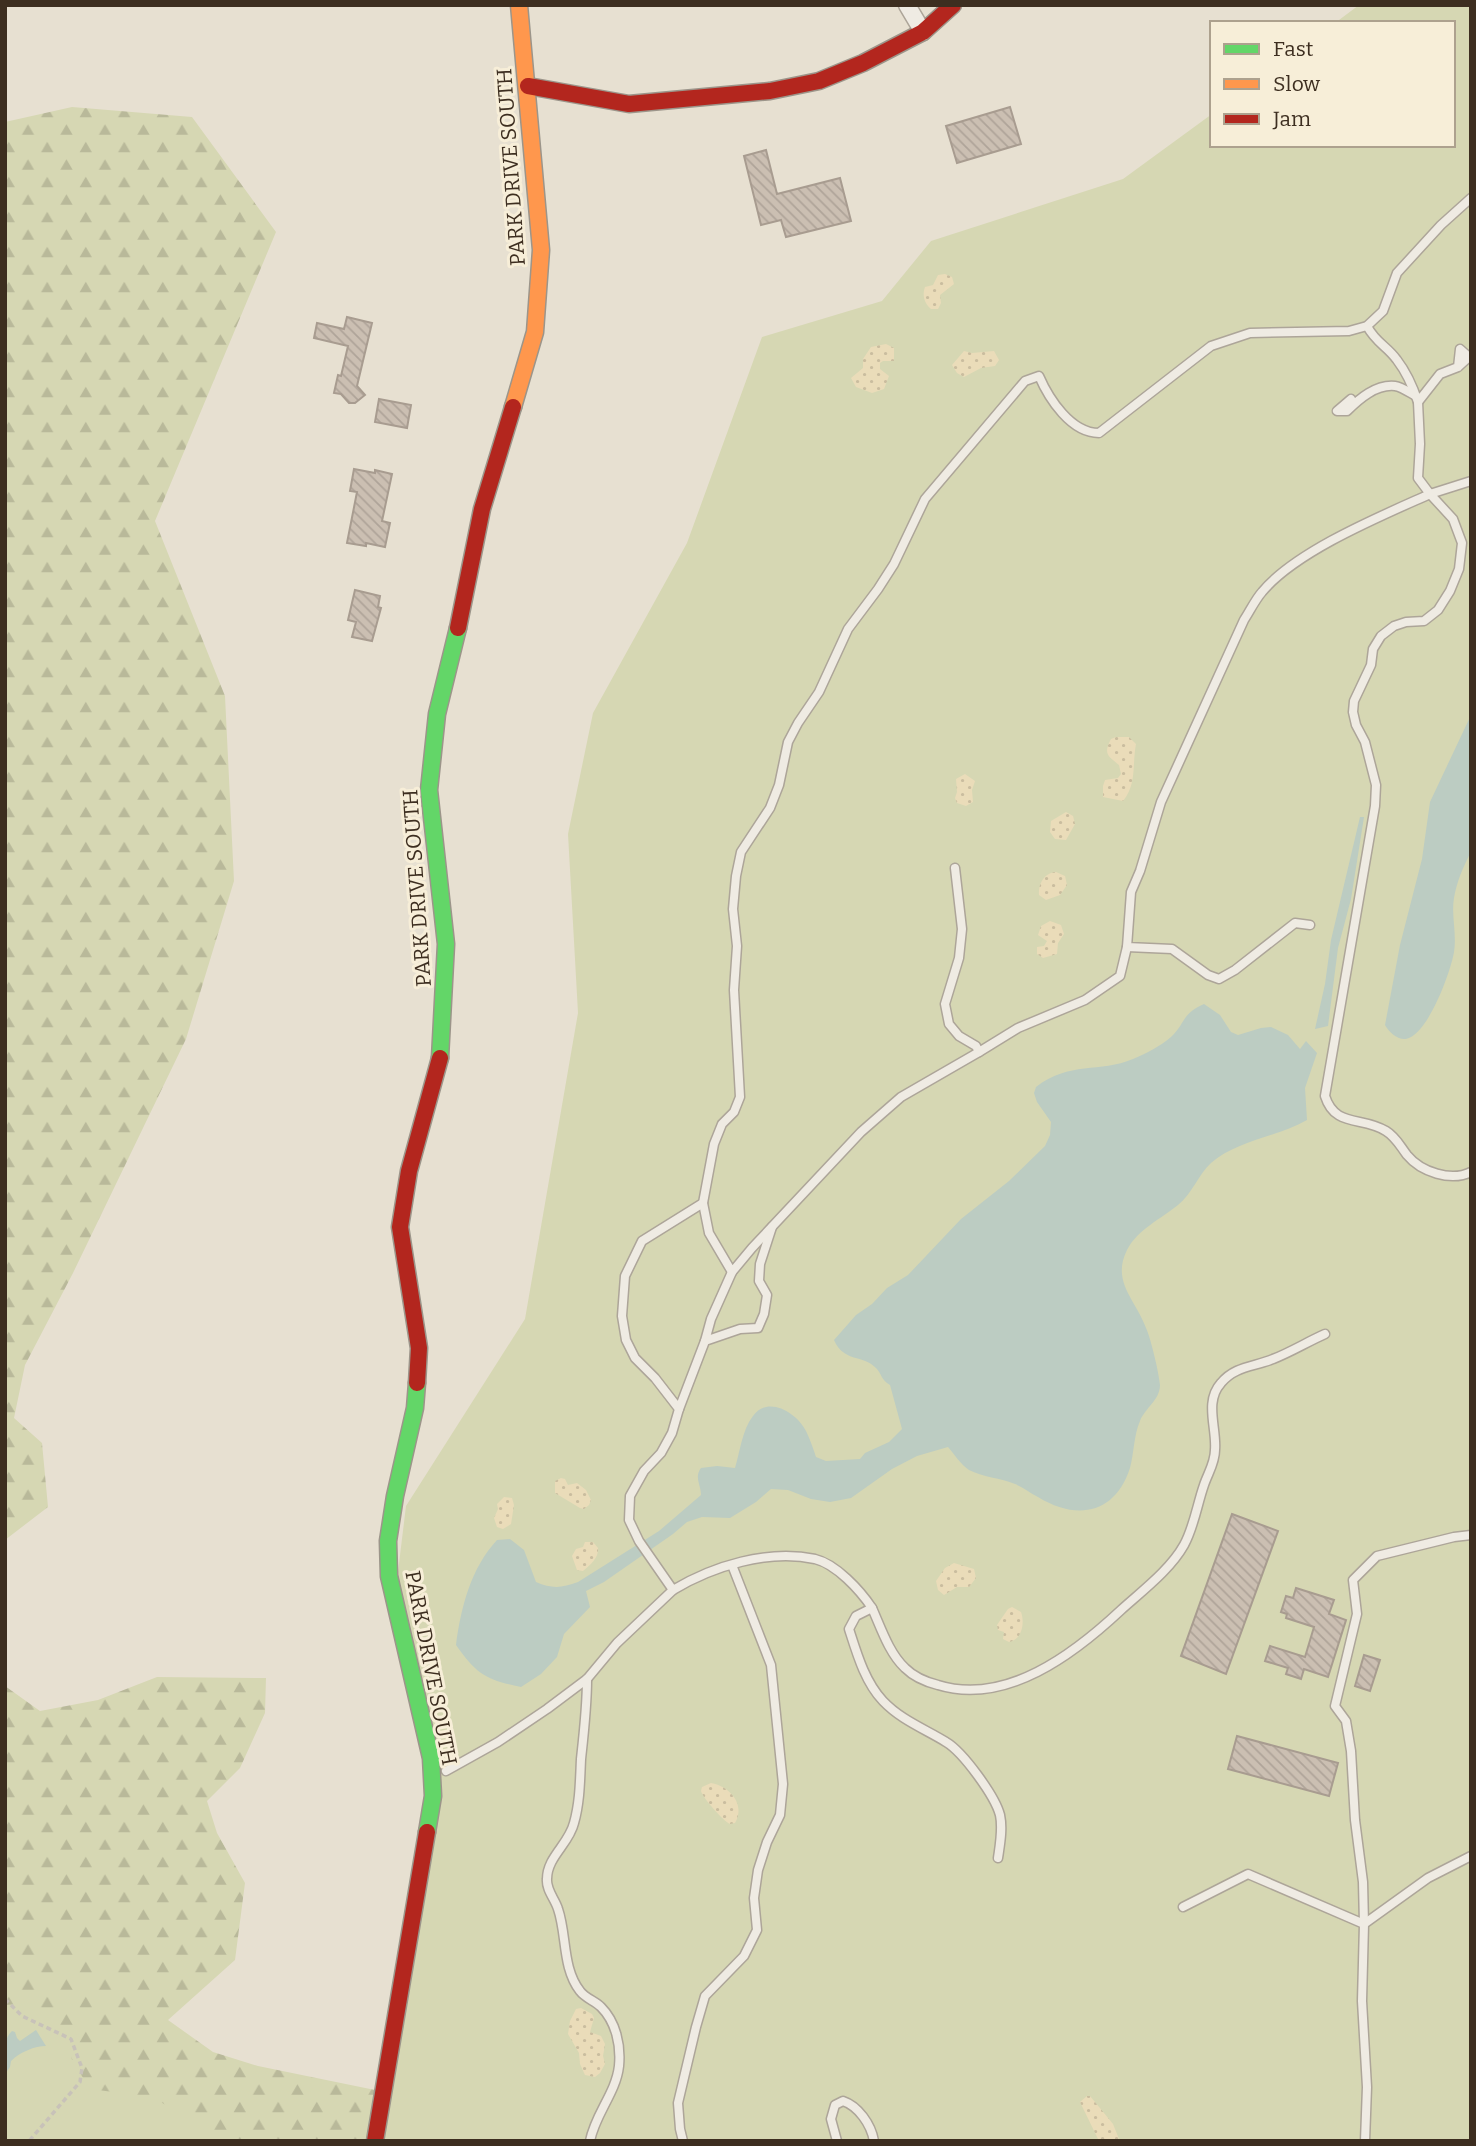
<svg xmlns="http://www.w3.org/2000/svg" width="1476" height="2146" font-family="Bitter,serif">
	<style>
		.grass { fill: #d6d7b3 }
		.forest { fill: url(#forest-firs) }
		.sand { fill: url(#sand-dots) }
		.water { fill: #bcccc2 }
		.building { fill: url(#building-back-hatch); stroke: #a89c90; stroke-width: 2 }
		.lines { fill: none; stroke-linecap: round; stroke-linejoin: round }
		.lane-casing { stroke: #ada599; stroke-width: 11 }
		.street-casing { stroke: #ada599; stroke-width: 19 }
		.fast-casing { stroke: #9c958a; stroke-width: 19 }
		.slow-casing { stroke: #9c958a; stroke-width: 19 }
		.jam-casing { stroke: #9c958a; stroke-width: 19 }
		.path { stroke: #c8c2b9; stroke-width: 3.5; stroke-dasharray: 5 3.5; stroke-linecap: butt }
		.lane { stroke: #efebe3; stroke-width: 8 }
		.street { stroke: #efebe3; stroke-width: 16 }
		.fast { stroke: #63d668; stroke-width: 16 }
		.slow { stroke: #ff974d; stroke-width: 16 }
		.jam { stroke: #b3261e; stroke-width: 16 }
		.labels { text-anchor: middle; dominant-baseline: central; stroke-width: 6; stroke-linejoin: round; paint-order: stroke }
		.street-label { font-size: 21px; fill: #3d2e20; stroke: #f7eed8 }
	</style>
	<defs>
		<pattern id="forest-firs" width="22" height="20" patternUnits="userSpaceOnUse" patternTransform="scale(1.75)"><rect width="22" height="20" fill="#d6d7b3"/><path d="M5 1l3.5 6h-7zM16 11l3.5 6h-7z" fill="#b9b99a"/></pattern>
		<pattern id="sand-dots" width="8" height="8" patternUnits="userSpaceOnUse" patternTransform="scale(1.75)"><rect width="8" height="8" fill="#eadcb9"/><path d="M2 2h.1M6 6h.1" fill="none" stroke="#cabd9f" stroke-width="1.8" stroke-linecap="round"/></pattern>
		<pattern id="building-back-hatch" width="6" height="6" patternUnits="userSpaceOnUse" patternTransform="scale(1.75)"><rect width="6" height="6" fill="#cbbfb2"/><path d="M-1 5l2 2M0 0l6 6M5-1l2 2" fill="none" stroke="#afa499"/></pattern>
	</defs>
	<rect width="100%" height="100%" fill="#e7e0d1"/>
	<g class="grass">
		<polygon points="1359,5 1471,5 1471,2141 384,2141 442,1787 397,1580 406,1506 525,1319 578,1013 568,834 593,713 687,543 762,337 882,301 931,241 1123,179 1212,114 1212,145 1453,145 1453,23 1335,23"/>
		<polygon points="5,1949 322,2141 5,2141"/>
	</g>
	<g class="forest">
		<polygon points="72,107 192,117 276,232 155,521 225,696 234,881 186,1039 73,1273 25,1365 14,1418 42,1443 48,1507 5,1540 5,122"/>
		<polygon points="157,1677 266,1678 265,1713 240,1768 207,1801 217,1833 245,1883 235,1960 168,2020 213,2052 258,2066 375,2090 367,2141 243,2141 214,2133 152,2097 90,2089 72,2060 66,2029 18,2004 5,2005 5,1686 40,1711 98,1700"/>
	</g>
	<g class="sand">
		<path d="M945,274L952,277L954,284L940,295L941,303L938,309H931C924,303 922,295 925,287L933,285L938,275Z"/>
		<polygon points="886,344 894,348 894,361 883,361 880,363 880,369 889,376 884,389 872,393 856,387 851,378 863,368 863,359 871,347"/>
		<polygon points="964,351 972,353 994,351 999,360 995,366 981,368 964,377 957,373 952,365"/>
		<path d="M1116,737H1129L1136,744C1132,765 1137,784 1123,801L1103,797V786L1105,780L1118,778L1121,774L1119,765C1108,756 1103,754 1111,739Z"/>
		<polygon points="965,774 975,781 972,790 973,802 966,806 957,803 955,798 957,792 956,779"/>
		<polygon points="1066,812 1073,816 1075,824 1066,840 1055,839 1050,832 1051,821"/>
		<path d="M1056,872L1065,876L1067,885L1060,895L1046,900L1039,895C1038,884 1044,873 1056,872Z"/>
		<polygon points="1050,921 1061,925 1064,934 1058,943 1057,954 1043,958 1037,954 1037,947 1044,946 1047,941 1038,935 1041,926"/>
		<polygon points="561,1478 565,1479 568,1485 577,1483 586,1490 591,1500 589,1505 584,1509 580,1508 555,1493 555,1481"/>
		<polygon points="504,1497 512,1498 514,1505 511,1524 503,1529 497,1527 494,1518 498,1509 497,1504"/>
		<path d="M585,1542H593L598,1548C599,1558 590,1565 583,1571L577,1570L572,1556L576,1549L583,1547Z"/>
		<polygon points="954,1563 974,1569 976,1578 969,1587 957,1587 944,1595 938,1590 936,1581 945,1568"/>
		<path d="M1012,1607L1021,1612C1025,1623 1022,1640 1009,1642L1003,1639L1004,1632L998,1630L997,1625L1008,1609Z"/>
		<path d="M711,1783C729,1786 746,1804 735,1823L730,1824C723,1821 703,1798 701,1791L702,1787Z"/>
		<polygon points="581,2008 592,2014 594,2018 590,2032 601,2036 605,2044 603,2056 605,2064 600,2073 595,2077 585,2075 580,2064 579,2053 568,2034 570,2021 576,2009"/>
		<polygon points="1087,2096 1090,2096 1113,2124 1119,2139 1116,2141 1099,2141 1080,2102"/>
	</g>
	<g class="water">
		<path d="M1471,715V852C1463,867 1457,881 1454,898C1451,915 1457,934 1454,952C1451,971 1428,1035 1406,1039C1397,1040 1389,1032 1385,1025L1400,945L1422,859L1430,802Z"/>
		<polygon points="1360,817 1364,817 1351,899 1338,948 1328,1026 1315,1029 1325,984 1331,940"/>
		<path d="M1204,1004L1220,1015L1231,1032L1238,1035L1261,1028L1271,1027L1288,1035L1300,1049L1306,1041L1317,1053L1305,1088L1307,1120C1277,1137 1236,1141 1211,1163C1198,1175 1192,1194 1178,1205C1161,1219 1138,1229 1127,1250C1111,1282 1136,1300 1146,1328C1151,1339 1159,1373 1160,1385C1160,1400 1145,1408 1140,1421C1134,1434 1134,1453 1130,1468C1115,1514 1077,1521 1038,1497C1030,1493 1023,1487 1015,1484C1001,1478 982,1477 969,1470C961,1465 954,1454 948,1447L917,1456L892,1469L851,1498L830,1502L811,1499L788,1490L771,1489L756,1502L730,1518L702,1517L687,1522L673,1534L604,1582L586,1591L590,1607L564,1634L557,1657L541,1674L521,1687C487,1680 477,1675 456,1645C461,1607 471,1568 497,1540L510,1539L524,1550L536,1582C552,1589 562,1588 578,1582L659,1531L701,1495C701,1485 694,1477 701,1468L717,1466L735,1468C740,1452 742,1430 753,1416C768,1395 797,1413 806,1431C810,1439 813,1448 816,1457L826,1461L860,1459L865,1453L889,1442L902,1429L890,1385C881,1380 882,1374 876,1368C863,1354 844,1363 834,1340L856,1315L872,1304L887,1288L908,1275L961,1219L1009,1181L1045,1146L1050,1135L1051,1122L1037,1102L1034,1093L1036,1087C1069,1061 1100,1073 1133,1059C1145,1054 1161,1046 1171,1037C1186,1023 1181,1014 1204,1004Z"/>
		<path d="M36,2030L46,2046C35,2046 20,2052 11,2061L10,2067L5,2074C5,2060 1,2041 12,2031L15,2032L17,2038L20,2041Z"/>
	</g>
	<g class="building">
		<polygon points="1010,107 1021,144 957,163 946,126"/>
		<polygon points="766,150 777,194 840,178 851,221 786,237 781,220 761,225 744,156"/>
		<polygon points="347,317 372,323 357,386 365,395 355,403 349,403 341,394 334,393 338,375 341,376 348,346 314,338 317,323 344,329"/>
		<polygon points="379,399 411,405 407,428 375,422"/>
		<polygon points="354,469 375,473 375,470 392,474 382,521 390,523 385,547 366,543 366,546 347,543 357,492 350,491"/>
		<polygon points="355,590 380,596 378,607 381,608 372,641 352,637 356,622 348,620"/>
		<polygon points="1232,1514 1278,1531 1226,1674 1181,1656"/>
		<polygon points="1296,1588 1334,1600 1329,1614 1346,1620 1328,1677 1304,1669 1301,1679 1286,1674 1288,1668 1265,1661 1270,1646 1305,1657 1314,1627 1286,1618 1287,1614 1281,1612 1286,1596 1293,1598"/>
		<polygon points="1364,1655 1380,1660 1370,1691 1355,1686"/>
		<polygon points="1237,1736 1338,1763 1329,1796 1228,1769"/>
	</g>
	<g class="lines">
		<defs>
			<g id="lane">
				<path d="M1367,326C1376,343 1387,346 1397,360C1407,373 1413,387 1418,402L1440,374L1458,367L1469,357L1460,349L1458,367"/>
				<path d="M1351,399L1337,411H1347C1359,399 1376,384 1395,386C1402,387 1410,393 1416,396"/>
				<path d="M1471,481L1430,494L1453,519L1462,543L1459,569L1450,591L1438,610L1424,621L1406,622L1394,626L1381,636L1373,649L1371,665L1354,701L1353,712L1356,725L1365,742L1376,785L1375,806L1325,1096C1335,1128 1362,1116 1386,1131C1396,1137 1400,1146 1407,1155C1421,1172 1451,1182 1471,1172"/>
				<polyline points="955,868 962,929 959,958 945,1004 949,1024 959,1036 976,1046 979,1052 1018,1028 1085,1000 1120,976 1127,947"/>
				<path d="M1310,925L1295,923L1235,970L1219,979L1208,975L1172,949L1127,947L1131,892L1140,871L1161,802L1244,620C1250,611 1255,600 1262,592C1296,551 1381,516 1430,494L1418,478L1420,444L1418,402"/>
				<polyline points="703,1203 709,1233 732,1272 752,1248 861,1132 901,1097 979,1052"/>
				<polyline points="705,1341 711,1319 732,1272"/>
				<polyline points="679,1409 705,1341 740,1329 758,1328 764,1314 767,1295 759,1281 760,1264 772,1227"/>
				<path d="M872,1608C881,1628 889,1653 905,1668C914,1677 926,1682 938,1685C1006,1706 1074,1654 1121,1610C1142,1591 1170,1570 1184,1545C1194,1527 1197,1505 1204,1485C1208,1473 1215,1463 1215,1450C1217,1428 1204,1402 1221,1383C1235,1366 1254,1367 1273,1359C1291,1352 1307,1342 1325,1334"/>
				<path d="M587,1679C587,1706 584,1732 581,1759C580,1780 580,1802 574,1823C569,1844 547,1857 547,1879C546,1890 555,1899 558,1909C567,1935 562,1968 580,1991C585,1998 595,2001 601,2007C616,2022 621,2045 619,2066C616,2093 595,2114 590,2141"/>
				<polyline points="446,1771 498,1742 547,1709 587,1679 617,1643 673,1590"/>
				<path d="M998,1858C1000,1844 1003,1829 1000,1815C995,1796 963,1752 946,1742C925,1729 901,1720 883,1701C865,1682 857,1654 849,1629L856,1616L872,1608C860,1590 836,1564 815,1559C768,1549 713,1566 673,1590L639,1541L629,1520L630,1496L644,1471L661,1453L672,1433L679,1409L655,1378L635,1358L626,1340L622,1316L625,1276L642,1241L703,1203L714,1144L722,1124L734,1112L740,1097L734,990L737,946L733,909L736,876L741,852L770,808L779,785L788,742L798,723L819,692L848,629L878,589L894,564L925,499L1025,381L1039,376C1049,399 1071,433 1099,433L1211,346L1250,333L1349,331L1367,326L1383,311L1397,273L1441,225L1471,198"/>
				<polyline points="1183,1907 1248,1874 1364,1924 1362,2001 1367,2087 1365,2141"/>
				<polyline points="1364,1924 1363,1882 1355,1820 1351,1751 1346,1721 1335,1706 1357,1614 1353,1580 1377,1556 1454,1537 1471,1535"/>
				<polyline points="1364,1924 1428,1878 1471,1856"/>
				<polyline points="683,2141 680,2129 678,2103 696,2027 705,1996 744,1956 757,1930 754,1898 758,1870 767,1842 780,1815 783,1784 771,1665 732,1565"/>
				<path d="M837,2141L831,2119L835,2105L843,2101C858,2106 871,2124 874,2141"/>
			</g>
			<polyline id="street" points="907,5 923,32"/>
			<g id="fast">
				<polyline points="440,1058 446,944 429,790 437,714 458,628"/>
				<polyline points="417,1383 415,1408 395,1496 388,1541 389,1576 431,1758 433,1796 427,1832"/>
			</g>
			<polyline id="slow" points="513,407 535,332 541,250 519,5"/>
			<g id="jam">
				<polyline points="528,86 629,104 770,91 819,81 863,63 923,32 953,5"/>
				<polyline points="458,628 482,509 513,407"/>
				<polyline points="417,1383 419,1348 400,1227 409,1171 440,1058"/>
				<polyline points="375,2141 427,1832"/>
			</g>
		</defs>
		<use href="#lane" class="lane-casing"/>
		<use href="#street" class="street-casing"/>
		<use href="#fast" class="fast-casing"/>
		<use href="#slow" class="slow-casing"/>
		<use href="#jam" class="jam-casing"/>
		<polyline class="path" points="5,1999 22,2016 71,2039 82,2068 80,2082 29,2141"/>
		<use href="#lane" class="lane"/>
		<use href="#street" class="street"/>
		<use href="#fast" class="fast"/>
		<use href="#slow" class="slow"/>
		<use href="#jam" class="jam"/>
	</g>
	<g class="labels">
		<g class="street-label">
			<text transform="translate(511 167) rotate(-94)">PARK DRIVE SOUTH</text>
			<text transform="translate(417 888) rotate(-94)">PARK DRIVE SOUTH</text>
			<text transform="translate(431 1668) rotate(79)">PARK DRIVE SOUTH</text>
		</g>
	</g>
	<rect width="1476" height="2146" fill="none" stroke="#3d2e20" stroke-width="14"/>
	<rect x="1210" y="21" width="245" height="126" fill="#f7eed8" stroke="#ada18e" stroke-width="2"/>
	<rect x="1224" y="44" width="35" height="10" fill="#63d668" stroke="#ada18e" stroke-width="2"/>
	<text x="1273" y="56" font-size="21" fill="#3d2e20">Fast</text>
	<rect x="1224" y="79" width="35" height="10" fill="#ff974d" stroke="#ada18e" stroke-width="2"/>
	<text x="1273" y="91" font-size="21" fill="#3d2e20">Slow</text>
	<rect x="1224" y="114" width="35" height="10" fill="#b3261e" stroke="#ada18e" stroke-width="2"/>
	<text x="1273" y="126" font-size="21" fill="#3d2e20">Jam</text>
</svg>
